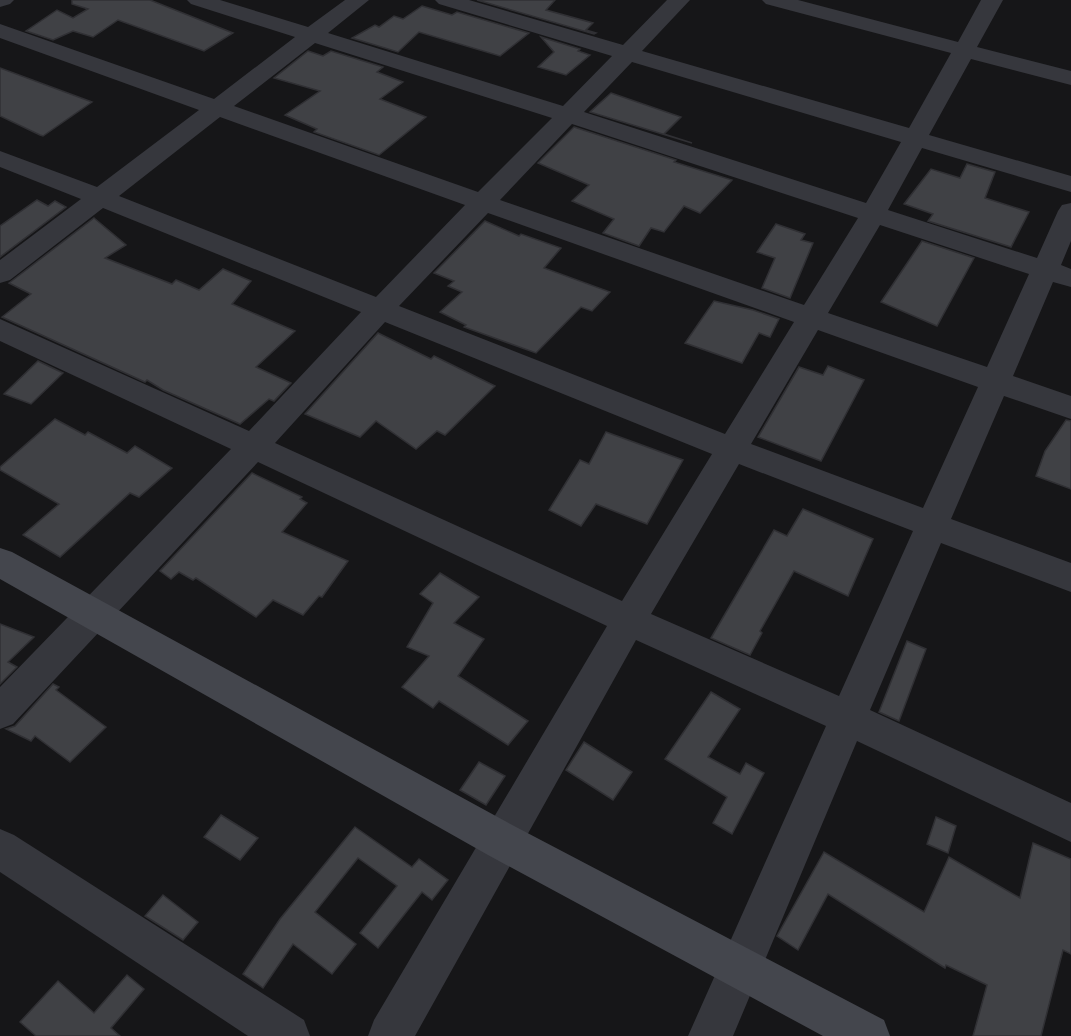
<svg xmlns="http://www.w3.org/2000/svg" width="1071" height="1036" font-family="'Public Sans',sans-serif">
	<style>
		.building { fill: #404145; stroke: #303034; stroke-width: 1.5 }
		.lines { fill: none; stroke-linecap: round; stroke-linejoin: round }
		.street { fill: #36373d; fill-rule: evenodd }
		.secondary { fill: #44464d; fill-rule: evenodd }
	</style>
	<rect width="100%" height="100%" fill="#161618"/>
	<g class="building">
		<polygon points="72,0 150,0 233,33 204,51 118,20 93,37 73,31 53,40 26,31 57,10 73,18 88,9 72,4"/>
		<polygon points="477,0 555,0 546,10 593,23 586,30 596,33 594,34"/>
		<polygon points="422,6 452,15 457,12 529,33 500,56 419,32 398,52 352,38 375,25 379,27 394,16 403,19"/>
		<polygon points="541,37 580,49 578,51 590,55 566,75 538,67 554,52"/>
		<polygon points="308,51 323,56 331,51 383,67 377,72 403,82 380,99 426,117 379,155 314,132 317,129 285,115 320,91 274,78"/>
		<polygon points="0,68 92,102 43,136 40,135 0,116"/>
		<polygon points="611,93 681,117 664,134 692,143 590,112"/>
		<polygon points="574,127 676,160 674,162 732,180 700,213 684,206 664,232 651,228 639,246 603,233 614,219 572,201 589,185 538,163"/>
		<polygon points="967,164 995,172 985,198 1029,212 1011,247 928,221 933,214 904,204 931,169 960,178"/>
		<polygon points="37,200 48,206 55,201 66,207 0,257 0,226"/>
		<polygon points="94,218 126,245 105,258 172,284 176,280 199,290 223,269 251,281 232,304 295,331 256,367 291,383 274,401 269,399 240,424 163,390 147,380 145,382 2,317 31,294 9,283"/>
		<polygon points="485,221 519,236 521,234 561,248 544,268 610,292 592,311 581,307 536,353 464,327 466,325 440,312 462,292 448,286 454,281 434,273"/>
		<polygon points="776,224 805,234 801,240 813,243 790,298 762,288 775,258 757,252"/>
		<polygon points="922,241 974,258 937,326 881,302"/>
		<polygon points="714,301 753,310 779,319 770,337 759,333 742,363 685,343"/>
		<polygon points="378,333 431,359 434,356 495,386 445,435 437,431 416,449 376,421 360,437 305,414"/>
		<polygon points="38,361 63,373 31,404 4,394"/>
		<polygon points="828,366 864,380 821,461 758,437 799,367 823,375"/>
		<polygon points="55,419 85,435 88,432 127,453 135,446 172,468 139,497 130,493 60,557 23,535 59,504 0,470 0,467"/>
		<polygon points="1066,420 1071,421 1071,489 1036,476 1045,451"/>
		<polygon points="606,432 683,460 647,524 596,504 581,526 549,510 580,460 589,464"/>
		<polygon points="252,473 302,497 300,499 307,503 282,532 348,561 322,597 319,596 303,615 273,600 256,617 196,578 193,580 179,572 171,579 160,571"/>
		<polygon points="803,509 873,539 848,596 794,571 760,631 762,633 750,655 711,638 774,530 787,536"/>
		<polygon points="440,573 479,597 454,623 484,639 458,676 528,721 508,745 439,701 433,708 402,687 429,656 407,647 433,603 420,594"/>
		<polygon points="0,624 34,637 8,662 17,667 0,684"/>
		<polygon points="907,641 926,649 899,721 879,712"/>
		<polygon points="53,684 59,687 56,690 106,727 70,762 35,736 31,741 6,729 15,726"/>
		<polygon points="711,692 740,709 708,757 740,774 746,763 764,773 732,834 713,823 727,797 665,759"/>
		<polygon points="584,742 632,772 613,800 566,770"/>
		<polygon points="479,762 505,776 486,805 460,790"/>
		<polygon points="221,815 258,838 240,860 204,837"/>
		<polygon points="936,817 956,826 948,853 927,844"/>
		<polygon points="355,827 412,867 419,859 448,880 432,900 422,892 378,948 360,933 397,886 358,858 315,912 356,944 332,974 293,944 263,988 243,974 280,919"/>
		<polygon points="1033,843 1071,859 1071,954 1063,950 1041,1036 973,1036 987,985 946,965 945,968 828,894 798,950 777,936 824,852 924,912 949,857 1020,898"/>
		<polygon points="163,895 198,922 183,940 145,916"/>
		<polygon points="127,975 144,989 111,1028 120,1036 36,1036 20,1022 58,981 94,1013"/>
	</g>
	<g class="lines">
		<g class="street">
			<polygon points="0,0 14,0 10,4 0,7"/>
			<path d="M187,0H220L308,27L345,0H369L328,33L563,106L612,56L439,4L435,0H469L623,45L667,0H690L642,51L909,128L951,53L766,4L762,0H798L958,42L981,0H1003L977,47L1071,71V85L971,59L929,135L1071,176V192L922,148L888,210L1037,258L1058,211L1062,205L1071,203V241L1061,265L1071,269V287L1053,282L1013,376L1071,396V419L1004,396L951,519L1071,563V592L941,543L870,710L1071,803V842L857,741L733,1036H688L826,726L636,640L415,1036H368L374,1020L607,626L258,462L13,724L0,729V687L231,449L0,341V319L249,431L361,312L103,208L10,280L0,283V260L81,199L0,167V151L97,187L199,110L0,38V24L214,99L295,37L191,4ZM315,43L552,118L478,192L234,106ZM632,62L901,142L866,203L584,112ZM220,117L465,205L376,297L119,196ZM572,124L858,218L804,305L500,200ZM488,213L794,322L725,434L399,306ZM880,225L1029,274L987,367L828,313ZM385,322L712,454L622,601L275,443ZM818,330L978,387L923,508L751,444ZM739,464L913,531L839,696L651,614Z"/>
			<polygon points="0,829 14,835 304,1020 310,1036 248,1036 0,872"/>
		</g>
		<polygon class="secondary" points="0,548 12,552 516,827 884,1020 890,1036 823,1036 488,855 0,579"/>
	</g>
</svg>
